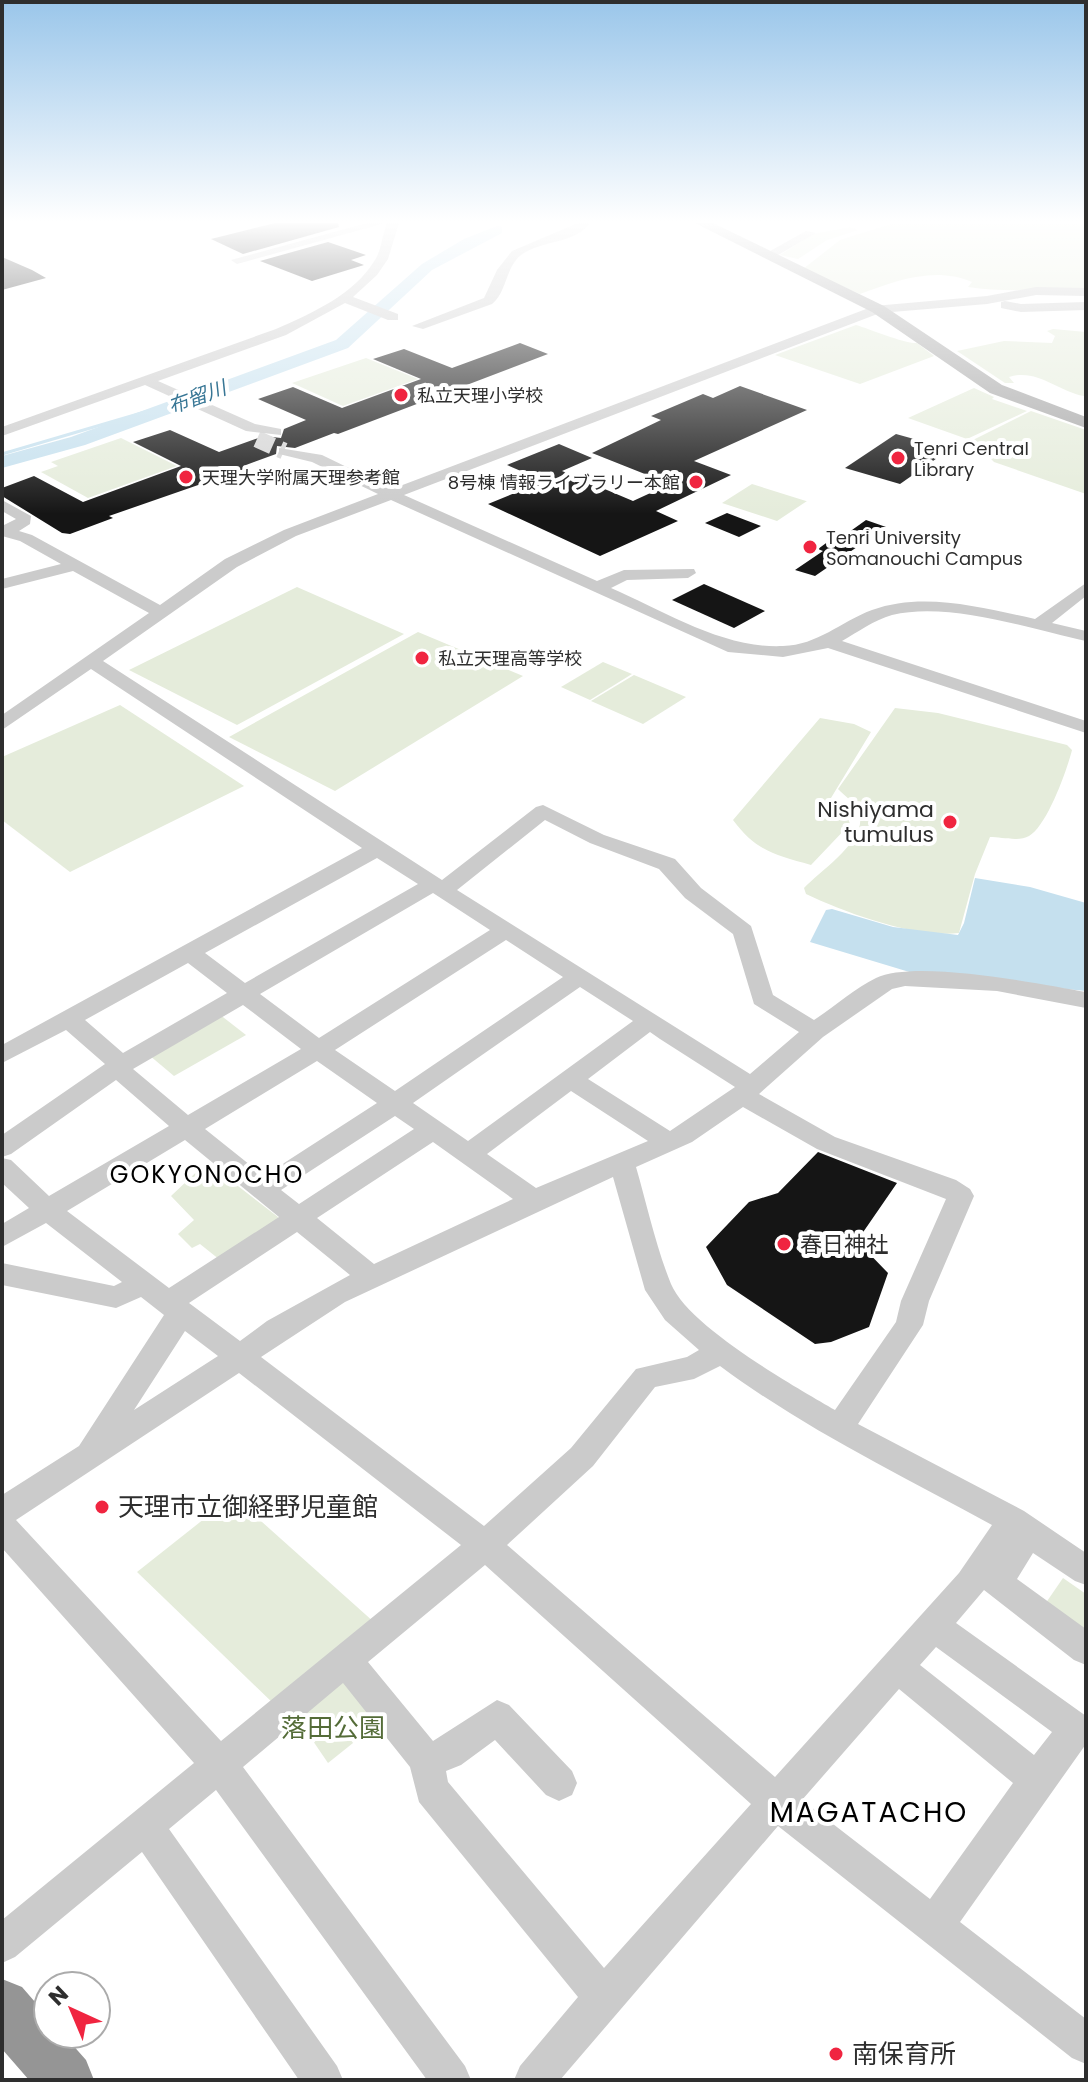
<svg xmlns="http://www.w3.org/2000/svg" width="1088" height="2082" font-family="Poppins,'Noto Sans JP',sans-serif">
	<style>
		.green { fill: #e5ecdb }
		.water { fill: #c5e0ee }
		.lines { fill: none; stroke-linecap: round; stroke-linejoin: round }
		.stream { stroke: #c5e0ee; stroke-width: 3 }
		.river { fill: #c5e0ee; fill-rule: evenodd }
		.building { fill: #151515 }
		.minor-tunnel { stroke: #d5d5d5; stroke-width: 17; stroke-dasharray: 17 8; stroke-linecap: butt }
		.minor { fill: #cbcbcb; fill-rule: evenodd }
		.major { fill: #a6a6a6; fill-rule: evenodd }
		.highway { fill: #959595; fill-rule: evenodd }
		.poi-dot { fill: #f02540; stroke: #fff; stroke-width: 3 }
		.labels { text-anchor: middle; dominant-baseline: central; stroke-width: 8; stroke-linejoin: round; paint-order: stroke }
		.far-poi-label { font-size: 18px; fill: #2e2e2e; stroke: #fff; text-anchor: start }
		.far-water-label { font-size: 20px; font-style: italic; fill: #377695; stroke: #fff }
		.poi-label { font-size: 22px; fill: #2e2e2e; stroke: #fff; text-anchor: end }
		.neighbourhood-label { font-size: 24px; letter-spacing: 2px; fill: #000; stroke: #fff }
		.near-poi-label { font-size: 26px; fill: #2e2e2e; stroke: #fff; text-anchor: start }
		.near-park-label { font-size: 26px; fill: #546c38; stroke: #fff }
		.near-neighbourhood-label { font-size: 28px; letter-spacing: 2px; fill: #000; stroke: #fff }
	</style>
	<rect width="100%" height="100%" fill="#fff"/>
	<g class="green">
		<path d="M894,223H1086V288C1046,289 1006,293 968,287L972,282C934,266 896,281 860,294L803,269L840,240Z"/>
		<polygon points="850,227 858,230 827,240 798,259 780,255 813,234"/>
		<path d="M856,325C870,329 905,344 917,343L934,356L860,384L775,355Z"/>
		<path d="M1053,329L1086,332V400L1084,396C1057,391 1037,368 1009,377L1014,383H1005L957,351L1004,341L1052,343L1055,336L1047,331Z"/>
		<polygon points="366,358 418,379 343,406 292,383"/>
		<polygon points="974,388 994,397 992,399 1027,411 967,439 908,418"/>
		<polygon points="1031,411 1086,430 1086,494 994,462 973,440"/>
		<polygon points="121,438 177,466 88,498 41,472 58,466 51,462"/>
		<polygon points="752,484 806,501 807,501 777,521 722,503"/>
		<polygon points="297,587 404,634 237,725 129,670"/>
		<polygon points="418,632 523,676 335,791 229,737"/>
		<polygon points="603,662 632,674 590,700 561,687"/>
		<polygon points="634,675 686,697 643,724 591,701"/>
		<polygon points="120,705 244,786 70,872 2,820 2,757"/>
		<path d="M895,708L938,713L1067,745L1072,750C1067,770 1047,826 1029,836C1019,842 1001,837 990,837L975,874L959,933C914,938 846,913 806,894L804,888C820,871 869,839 859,813C856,804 845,796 838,789Z"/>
		<path d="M820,718L854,724L871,732L831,798L846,812L850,824L811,865C775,855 756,851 733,820Z"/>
		<polygon points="219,1014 246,1035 174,1076 149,1055"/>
		<polygon points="207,1162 278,1217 277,1229 225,1264 200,1244 192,1248 178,1234 194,1220 171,1196"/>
		<polygon points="233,1496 375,1623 276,1706 137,1572"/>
		<polygon points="1063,1578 1086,1594 1086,1645 1041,1610"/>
		<polygon points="345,1676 377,1711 367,1719 373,1727 328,1763 296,1716"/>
	</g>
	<polygon class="water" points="975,878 1030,887 1086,903 1086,991 916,974 810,942 826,910 832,909 893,927 958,935 964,923"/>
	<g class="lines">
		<polyline class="stream" points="2,454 172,404"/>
		<polygon class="river" points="497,226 502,227 502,233 432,270 348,348 85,445 2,468 2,456 71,437 336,340 422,264 464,239"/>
	</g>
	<g class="building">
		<polygon points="275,223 338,223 339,227 243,254 211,239"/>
		<polygon points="328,242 366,255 351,260 364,265 312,281 260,261"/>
		<polygon points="2,257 32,270 46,278 2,290"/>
		<polygon points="520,343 548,354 338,434 334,433 295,448 277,446 276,454 246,465 250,467 109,516 113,518 70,534 62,533 2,496 2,488 34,476 83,502 181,466 133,442 170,430 219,452 264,436 281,438 284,429 306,420 258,399 293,387 342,408 421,379 373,359 404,349 452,368"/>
		<polygon points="740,386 807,410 694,461 731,475 656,511 678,521 600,556 488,504 544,481 507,465 559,444 592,458 562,471 633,501 670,484 592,453 661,420 651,416 703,394 713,398"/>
		<polygon points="896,434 950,449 900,484 845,468"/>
		<polygon points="727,513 761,526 739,537 705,523"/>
		<polygon points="866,520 886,527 815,576 795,570 823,551 818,549 833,538 838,540"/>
		<polygon points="704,584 765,611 734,628 672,600"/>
		<polygon points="818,1152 897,1183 857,1241 888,1273 869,1327 831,1342 815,1344 727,1285 706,1247 749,1202 778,1193"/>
	</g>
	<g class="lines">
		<polyline class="minor-tunnel" points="257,439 284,451"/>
		<g class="minor">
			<polygon points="367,223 385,223 237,264 231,260"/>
			<path d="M387,223H399L388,259L377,275L353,297L398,314V320H388L345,303L286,335L158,381L255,424L281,429V435L246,431L145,385L2,436V427L276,329C312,313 354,295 375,260C382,249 382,235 387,223Z"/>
			<path d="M578,223H590C575,244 541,240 521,255C505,268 507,292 492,304L423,329L412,326L484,298L497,270L512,251Z"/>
			<polygon points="806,231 816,233 773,258 763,255"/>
			<path d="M1036,287L1086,288V296L1036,295L987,304L880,313L404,495L597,581L624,570L694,569L696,573L688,578L627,580L611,588C664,611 723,649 783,646C818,645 840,622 872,610C924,591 983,608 1035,619L1086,583V596L1052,623L1086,631V641C1030,629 949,601 892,615C874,620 858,632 842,641L1086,721V733L828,648L783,657L728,652L391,500L296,536L237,567L103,661L442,880L536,807L543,805L604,835L675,859L701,888L751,926L773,995L814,1020C834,1007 855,988 876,978C916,959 1040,984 1086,992V1008L997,991L905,986L892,989L823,1037L759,1094L835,1137L956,1180L970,1189L974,1196L929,1301L923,1325L858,1424L1024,1511L1086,1553V1585L1075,1581L1033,1553L1017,1579L1086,1629V1665L1074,1660L984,1590L956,1623L1086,1716V1744L960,1922L1086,2019V2064L1072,2058L778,1826L560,2080H514L520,2066L578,1997L419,1802L410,1767L343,1683L243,1767L465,2066L471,2080H427L216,1790L169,1829L337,2066L343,2080H299L142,1852L15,1957L2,1963V1920L194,1763L2,1548V1495L79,1446L164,1315L141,1297L116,1308L2,1285V1263L114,1286L122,1282L46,1223L2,1247V1224L29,1208L2,1183V1158L11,1160L49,1196L169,1126L116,1080L11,1154L2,1157V1135L105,1064L66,1030L2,1063V1045L362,848L91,669L2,730V715L149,613L73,571L2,589V579L61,564L20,541L2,536V526L16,519L2,511V500L31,516L30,524L19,531L32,535L160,605L225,559L284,530L378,494L312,462L279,454V448L322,455L392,489L874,306L987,296ZM545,820L590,843L659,869L685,898L733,934L754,1004L799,1032L750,1074L457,890ZM377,858L418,884L245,983L205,953ZM433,893L490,930L319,1038L260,994ZM506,940L563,977L395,1091L335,1050ZM188,963L227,993L123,1053L85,1020ZM580,987L633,1021L468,1141L413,1103ZM243,1005L301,1049L188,1115L133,1069ZM650,1032L660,1039L735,1087L670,1131L588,1079ZM317,1061L377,1103L264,1176L205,1129ZM571,1091L648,1141L536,1188L487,1154ZM743,1107L817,1149L946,1199L901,1301L896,1322L835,1410C794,1386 689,1327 671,1284C656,1247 647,1205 636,1167L692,1142ZM395,1116L414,1129L299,1204L281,1190ZM185,1140L279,1217L169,1288L67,1211ZM433,1142L513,1199L374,1264L317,1218ZM613,1177L645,1290L665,1320L699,1350L687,1357L636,1369L571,1448L484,1526L261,1357L345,1302ZM297,1232L350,1275L267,1321L240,1341L189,1303ZM185,1331L218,1356L134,1410ZM720,1366C805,1429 900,1475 992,1525L959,1573L775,1777L507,1545L593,1466L655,1387L694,1379ZM239,1373L461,1545L221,1741L16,1520ZM485,1565L751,1804L604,1968L448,1782L446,1771L461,1765L495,1740L546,1795L559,1801L572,1795L577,1783L572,1771L509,1705L497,1700L433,1741L368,1662ZM936,1647L1052,1732L1034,1755L920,1665ZM899,1689L1013,1783L930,1899L802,1800Z"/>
			<polygon points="1005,301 1021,304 1086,302 1086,310 1021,312 1001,308 1001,302"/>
		</g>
		<polygon class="major" points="695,223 713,223 884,306 1002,385 1086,417 1086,428 990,393 872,312"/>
		<polygon class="highway" points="2,1979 22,1987 48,2017 48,2034 63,2034 86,2060 94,2080 29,2080 2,2049"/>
	</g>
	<linearGradient id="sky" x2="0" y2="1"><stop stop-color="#9ac6ea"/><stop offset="0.43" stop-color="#fff"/><stop offset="1" stop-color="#fff" stop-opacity="0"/></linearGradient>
	<rect width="1088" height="514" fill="url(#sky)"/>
	<g class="poi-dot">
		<circle cx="401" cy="395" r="8"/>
		<circle cx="898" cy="458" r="8"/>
		<circle cx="186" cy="477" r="8"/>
		<circle cx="696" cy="482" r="8"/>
		<circle cx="810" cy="547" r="8"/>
		<circle cx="422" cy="658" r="8"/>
		<circle cx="950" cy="822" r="8"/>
		<circle cx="784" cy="1244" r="8"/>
		<circle cx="102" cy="1507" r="8"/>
		<circle cx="836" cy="2054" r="8"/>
	</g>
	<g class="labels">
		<g class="far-poi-label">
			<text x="417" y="395">私立天理小学校</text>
			<text x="914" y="448">Tenri Central<tspan x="914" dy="21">Library</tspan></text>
			<text x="202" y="477">天理大学附属天理参考館</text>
			<text x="680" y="482" text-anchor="end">8号棟 情報ライブラリー本館</text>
			<text x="826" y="537">Tenri University<tspan x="826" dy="21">Somanouchi Campus</tspan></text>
			<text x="438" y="658">私立天理高等学校</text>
		</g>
		<g class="far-water-label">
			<text transform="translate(197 397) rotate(-20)">布留川</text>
		</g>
		<g class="poi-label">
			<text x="934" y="809">Nishiyama<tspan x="934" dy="25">tumulus</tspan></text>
			<text x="800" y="1244" text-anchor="start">春日神社</text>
		</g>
		<g class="neighbourhood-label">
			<text x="207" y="1174">GOKYONOCHO</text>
		</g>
		<g class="near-poi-label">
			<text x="118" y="1507">天理市立御経野児童館</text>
			<text x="852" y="2054">南保育所</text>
		</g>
		<g class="near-park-label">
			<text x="333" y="1728">落田公園</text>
		</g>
		<g class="near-neighbourhood-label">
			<text x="869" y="1812">MAGATACHO</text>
		</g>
	</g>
	<rect width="1088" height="2082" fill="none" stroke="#2e2e2e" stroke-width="8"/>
	<g transform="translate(72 2010) rotate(316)"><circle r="38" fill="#ffffff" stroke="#ababab" stroke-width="2"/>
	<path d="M0-6L14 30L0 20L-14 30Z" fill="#f02540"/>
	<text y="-12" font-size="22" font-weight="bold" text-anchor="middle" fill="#2e2e2e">N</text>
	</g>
</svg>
